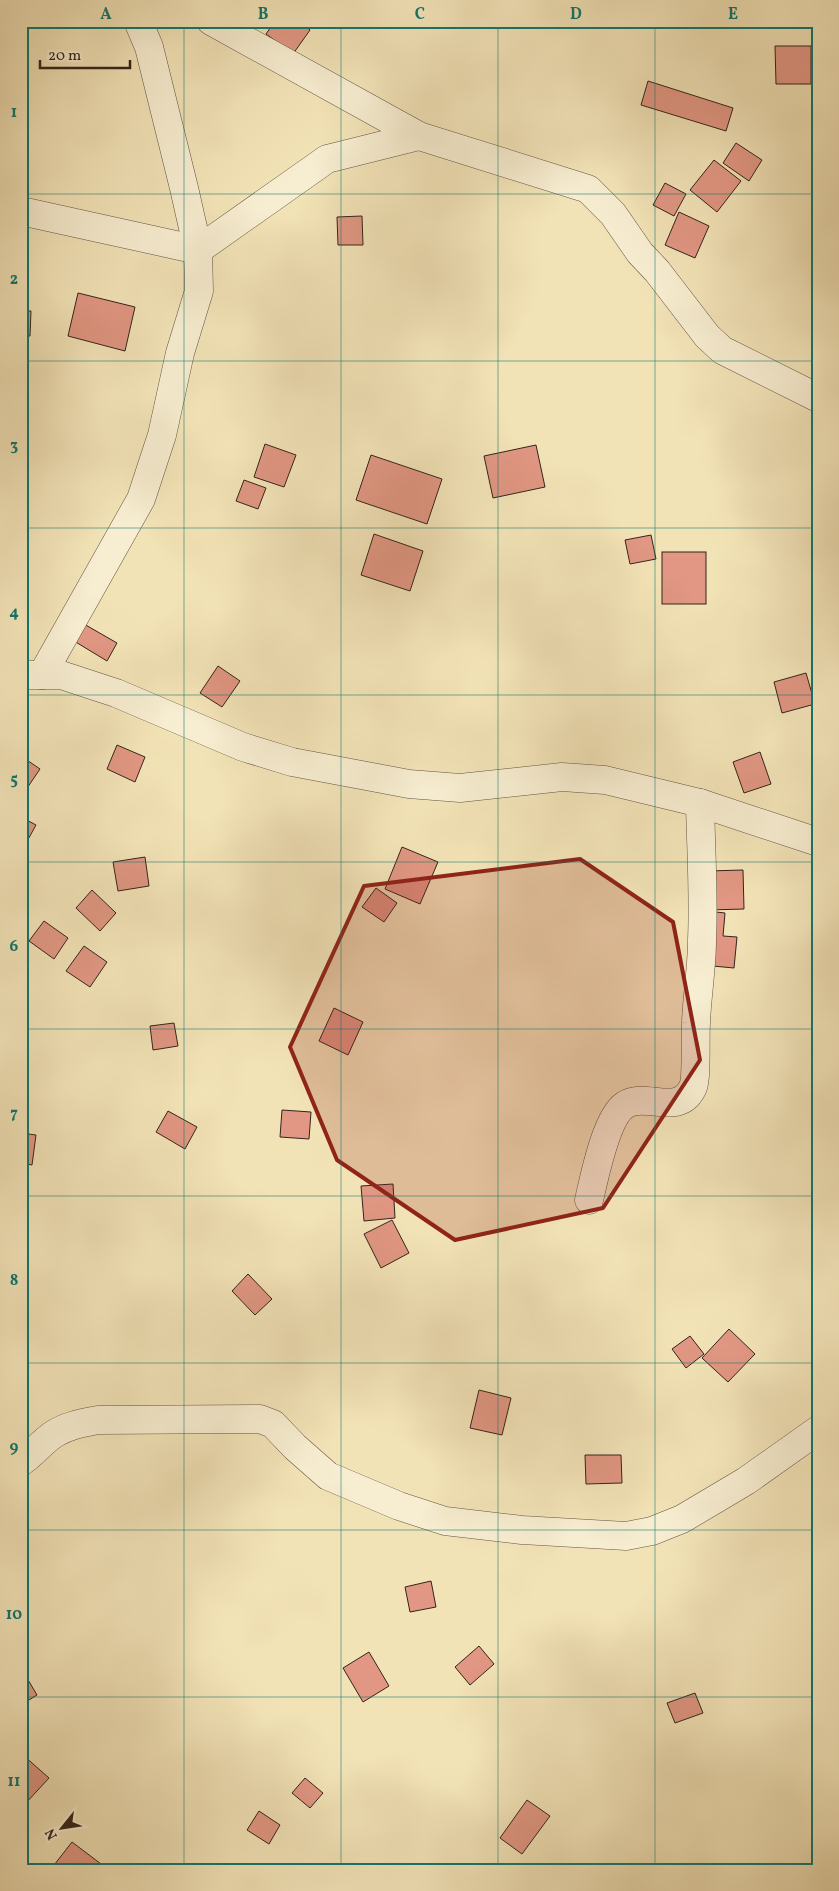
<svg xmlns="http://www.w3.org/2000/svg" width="839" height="1891" font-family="Vollkorn,serif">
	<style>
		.building { fill: #e19783; stroke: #33241b }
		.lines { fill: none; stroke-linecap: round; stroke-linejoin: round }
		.street-casing { stroke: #635442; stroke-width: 29 }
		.street { stroke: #f7edd0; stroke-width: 28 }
		.marked { fill: #8f2418; fill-opacity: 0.2; stroke: #8f2418; stroke-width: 4; stroke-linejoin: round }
		.grid { fill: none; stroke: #0f766e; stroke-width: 1; stroke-opacity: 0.55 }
		.neatline { fill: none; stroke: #0f766e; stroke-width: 2 }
		.grid-label { font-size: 16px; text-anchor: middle; font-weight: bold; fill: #0f766e }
	</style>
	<rect width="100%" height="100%" fill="#f2e3b7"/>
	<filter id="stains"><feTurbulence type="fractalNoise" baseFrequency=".004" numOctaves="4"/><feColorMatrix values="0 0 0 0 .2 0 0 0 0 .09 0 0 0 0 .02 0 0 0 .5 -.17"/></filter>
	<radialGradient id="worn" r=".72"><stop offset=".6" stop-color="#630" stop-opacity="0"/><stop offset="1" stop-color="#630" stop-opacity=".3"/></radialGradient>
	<g class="building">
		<polygon points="275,21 299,21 310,30 293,54 266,34"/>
		<polygon points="775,46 811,46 811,84 776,84"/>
		<polygon points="648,81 733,108 726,131 641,105"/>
		<polygon points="736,143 762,160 749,181 723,163"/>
		<polygon points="714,160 741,181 717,212 690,190"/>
		<polygon points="665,183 686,194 674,216 653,205"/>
		<polygon points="679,212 709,226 695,258 665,245"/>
		<polygon points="362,216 363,245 338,245 337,217"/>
		<polygon points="78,293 135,307 125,351 68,336"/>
		<polygon points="21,311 31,311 30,336 21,336"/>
		<polygon points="265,444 296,455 284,487 254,477"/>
		<polygon points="536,445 545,487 493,498 484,456"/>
		<polygon points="371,455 442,479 427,524 356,500"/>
		<polygon points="244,480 266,488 258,509 236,501"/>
		<polygon points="374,534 423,551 410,591 361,575"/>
		<polygon points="651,535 656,559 630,564 625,540"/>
		<rect x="662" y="552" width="44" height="52"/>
		<polygon points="84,624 117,643 107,661 74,641"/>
		<polygon points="218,666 240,681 222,707 200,693"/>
		<polygon points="806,673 815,704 782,713 774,682"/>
		<polygon points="117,745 145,757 135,782 107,769"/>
		<polygon points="760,752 771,784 744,793 733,762"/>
		<polygon points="21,756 40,769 21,797"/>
		<polygon points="21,817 36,825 25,845 21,843"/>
		<polygon points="402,847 438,862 420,904 385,889"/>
		<polygon points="145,857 149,886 118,891 113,862"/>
		<polygon points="743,870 744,909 709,910 707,871"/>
		<polygon points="376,888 397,903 384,922 362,907"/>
		<polygon points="92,890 116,913 100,931 76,908"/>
		<polygon points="707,911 725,913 723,936 737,937 734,968 702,965"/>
		<polygon points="44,921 68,938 54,959 29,941"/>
		<polygon points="84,946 107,962 90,987 66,971"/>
		<polygon points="334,1008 363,1022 348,1055 319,1041"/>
		<polygon points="174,1023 178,1046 153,1050 150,1026"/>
		<polygon points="282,1110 311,1112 309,1139 280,1137"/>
		<polygon points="168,1111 197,1127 185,1149 156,1132"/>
		<polygon points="21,1133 36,1135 32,1165 21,1163"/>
		<polygon points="393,1184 395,1218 364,1221 361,1186"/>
		<polygon points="392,1220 409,1253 381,1268 364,1234"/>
		<polygon points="248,1274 272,1299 255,1315 232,1291"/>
		<polygon points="729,1329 755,1354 728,1382 702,1358"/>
		<polygon points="690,1336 704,1354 686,1368 672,1349"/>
		<polygon points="479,1390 511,1398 502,1435 470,1428"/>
		<polygon points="585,1455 621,1455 622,1483 586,1484"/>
		<polygon points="431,1581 436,1607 410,1612 405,1587"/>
		<polygon points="479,1646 494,1664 470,1685 455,1667"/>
		<polygon points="369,1652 389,1686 363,1702 343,1668"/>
		<polygon points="21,1668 37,1695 21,1705"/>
		<polygon points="695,1693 703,1713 675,1723 667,1703"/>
		<polygon points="23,1755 49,1778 25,1804 21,1801"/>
		<polygon points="305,1778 323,1793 310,1808 292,1793"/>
		<polygon points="527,1800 550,1816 522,1854 500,1838"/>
		<polygon points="259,1811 280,1825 269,1844 247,1830"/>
		<polygon points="21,1822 28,1824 21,1849"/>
		<polygon points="72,1842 105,1867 103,1870 51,1869"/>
	</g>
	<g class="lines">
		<defs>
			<g id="street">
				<polyline points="211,21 419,136 588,189 613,214 640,253 657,271 707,336 722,350 818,398"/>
				<polyline points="21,211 198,250 327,159 419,136"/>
				<polyline points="21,675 61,675 116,693 243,747 292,762 409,784 460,788 562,777 605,780 700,803 818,842"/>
				<polyline points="42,675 141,499 162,435 180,353 199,291 198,250 184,188 149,47 138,21"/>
				<path d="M589,1200C594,1179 606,1117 625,1105C645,1091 679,1118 693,1087C697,1078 695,1036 696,1023C697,995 702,968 702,940C704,895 701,849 700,803"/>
				<path d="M21,1462C33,1454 42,1442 54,1434C68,1425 83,1423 98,1420L260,1419L273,1424L295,1447L328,1476L399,1506L445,1521L522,1530L626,1536L652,1531L682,1519L746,1481L818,1430"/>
			</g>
		</defs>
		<use href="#street" class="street-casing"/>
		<use href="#street" class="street"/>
	</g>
	<path class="marked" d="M580,859L673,922L700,1060L603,1208L455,1240L337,1160L290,1047L364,886Z"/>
	<path class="grid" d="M184,21V1870M341,21V1870M498,21V1870M655,21V1870M21,194H818M21,361H818M21,528H818M21,695H818M21,862H818M21,1029H818M21,1196H818M21,1363H818M21,1530H818M21,1697H818"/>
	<rect width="839" height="1891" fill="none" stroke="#f2e3b7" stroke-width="55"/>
	<g transform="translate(62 1828) rotate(240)" stroke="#f7edd0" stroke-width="4" paint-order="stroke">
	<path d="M0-4L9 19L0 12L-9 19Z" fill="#33241b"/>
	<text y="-8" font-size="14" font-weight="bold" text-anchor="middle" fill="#33241b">N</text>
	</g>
	<path d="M40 60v8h90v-8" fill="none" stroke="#33241b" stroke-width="2.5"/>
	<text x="48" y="60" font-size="15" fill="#33241b" stroke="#f7edd0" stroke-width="4" paint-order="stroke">20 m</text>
	<rect x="28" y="28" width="784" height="1836" class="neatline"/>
	<g class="grid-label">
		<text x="106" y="19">A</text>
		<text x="263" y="19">B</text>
		<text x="420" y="19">C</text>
		<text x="576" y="19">D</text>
		<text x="733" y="19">E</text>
		<text x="14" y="117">1</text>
		<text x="14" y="284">2</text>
		<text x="14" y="450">3</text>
		<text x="14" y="617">4</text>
		<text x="14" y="784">5</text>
		<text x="14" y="951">6</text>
		<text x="14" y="1118">7</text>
		<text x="14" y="1285">8</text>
		<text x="14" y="1452">9</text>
		<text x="14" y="1619">10</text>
		<text x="14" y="1786">11</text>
	</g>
	<rect width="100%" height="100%" filter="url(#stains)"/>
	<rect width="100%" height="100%" fill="url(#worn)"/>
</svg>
